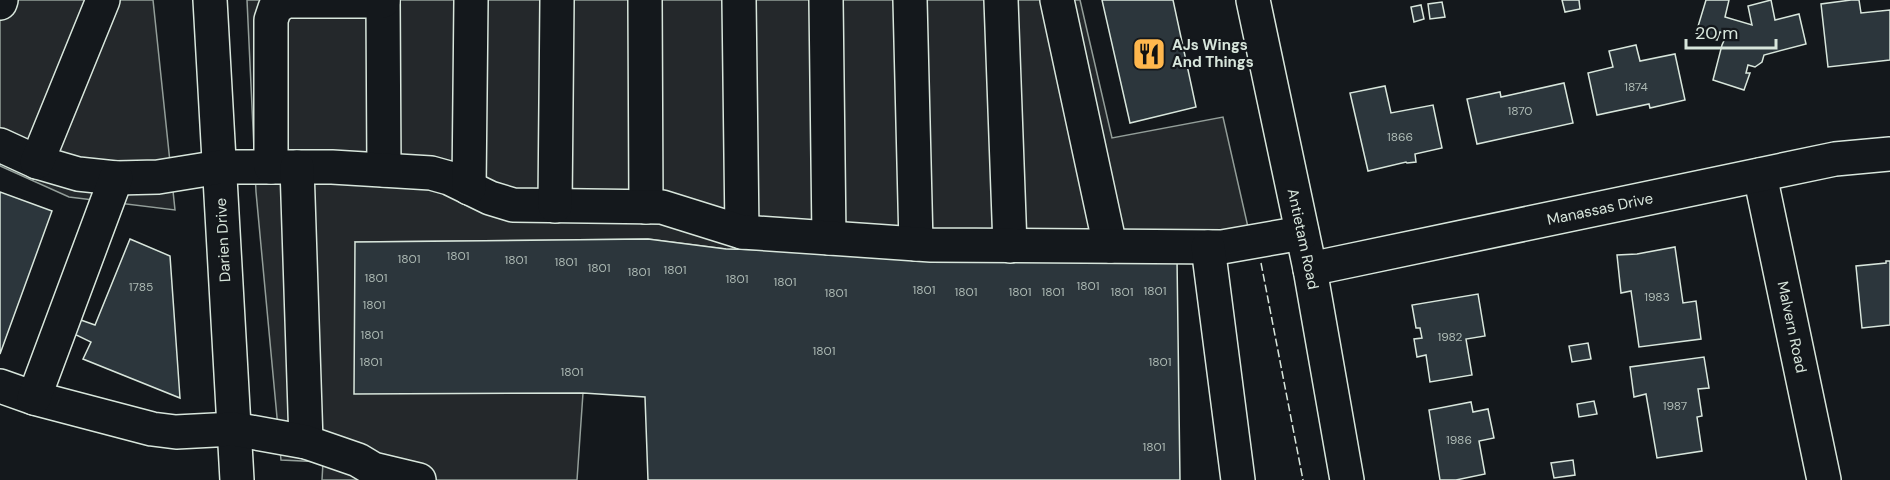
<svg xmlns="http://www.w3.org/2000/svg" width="1890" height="480" font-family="'DM Sans',sans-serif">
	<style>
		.parking { fill: #24282b; stroke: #939e99; stroke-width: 1.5 }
		.building { fill: #2c363c; stroke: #d8e6dc; stroke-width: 1.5 }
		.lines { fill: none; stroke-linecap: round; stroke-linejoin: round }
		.minor-casing { stroke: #d8e6dc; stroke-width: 36 }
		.minor { stroke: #14181c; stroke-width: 33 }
		.fence { stroke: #d8e6dc; stroke-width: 1.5; stroke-dasharray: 8 3; stroke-linecap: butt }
		.labels { text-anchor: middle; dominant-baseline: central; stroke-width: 4.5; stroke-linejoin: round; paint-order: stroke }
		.number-label { font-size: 12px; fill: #adbab4 }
		.poi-label { font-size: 15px; font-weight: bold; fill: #d8e6dc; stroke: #14181c; text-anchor: start }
		.street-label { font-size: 15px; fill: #d8e6dc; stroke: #14181c }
	</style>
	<rect width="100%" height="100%" fill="#14181c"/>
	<g class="parking">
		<polygon points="0,0 153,0 175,210 69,197 0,166"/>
		<polygon points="247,0 1080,0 1112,138 1223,117 1255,258 726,249 648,239 356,242 583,393 577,480 322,480 323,462 281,460 256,192"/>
	</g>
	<g class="building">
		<polygon points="1102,0 1173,0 1196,107 1130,123"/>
		<polygon points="1562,0 1579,0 1580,9 1565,12"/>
		<polygon points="1706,0 1729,0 1725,17 1752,25 1748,6 1771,0 1775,20 1799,14 1806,44 1764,55 1762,62 1755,67 1748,65 1746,73 1750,73 1744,90 1713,80 1722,45 1727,34 1720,32 1717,40 1696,33"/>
		<polygon points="1851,0 1859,0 1861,13 1890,10 1890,60 1828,67 1821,4"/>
		<polygon points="1442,2 1445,17 1430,19 1428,4"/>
		<polygon points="1421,5 1424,19 1414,22 1411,7"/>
		<polygon points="1636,45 1640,61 1675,54 1685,100 1650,108 1649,104 1597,115 1588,73 1613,67 1609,51"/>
		<polygon points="1564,83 1573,123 1477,144 1467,99 1500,92 1501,97"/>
		<polygon points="1385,86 1391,113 1433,105 1442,148 1415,154 1416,162 1407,163 1406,162 1368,171 1350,93"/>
		<polygon points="0,192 52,211 0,354"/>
		<polygon points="130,239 170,256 180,398 83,359 91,342 72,333 78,319 95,325"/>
		<polygon points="648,239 726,249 1177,259 1180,480 648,480 645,397 583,393 354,394 355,242"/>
		<polygon points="1675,247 1683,303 1696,301 1701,339 1639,347 1631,291 1621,293 1617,255 1637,254"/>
		<polygon points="1886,261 1890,261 1890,325 1862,328 1856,266 1886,263"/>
		<polygon points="1478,294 1485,336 1466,339 1472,375 1430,382 1426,355 1417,357 1414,339 1422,338 1420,328 1416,328 1412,305"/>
		<polygon points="1588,343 1591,359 1572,362 1569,346"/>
		<polygon points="1704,357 1709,388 1698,389 1702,416 1697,417 1702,451 1657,458 1646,394 1634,397 1630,367"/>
		<polygon points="1594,401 1597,414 1579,417 1577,404"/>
		<polygon points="1471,402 1473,412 1488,409 1494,438 1479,441 1485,474 1456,480 1440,480 1429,410"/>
		<polygon points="1573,460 1575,475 1554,478 1551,463"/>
	</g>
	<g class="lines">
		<defs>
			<g id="minor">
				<polyline points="210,0 237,480"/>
				<polyline points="383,0 384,170"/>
				<polyline points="645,0 646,207"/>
				<polyline points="739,0 742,232"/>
				<polyline points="826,0 829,238"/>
				<polyline points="910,0 916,244"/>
				<polyline points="1001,0 1010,246"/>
				<polyline points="1057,0 1110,246"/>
				<polyline points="1253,0 1310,269 1347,480"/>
				<polyline points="0,3 1,0"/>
				<polyline points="0,145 37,162 78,174 116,178 158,177 220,167 332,167 431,173 449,178 490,198 513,205 662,207 742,232 931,245 1222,247 1302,233"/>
				<polyline points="37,162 103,0"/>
				<polyline points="271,167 271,20 275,8 286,1 383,1"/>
				<polyline points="297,167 306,442"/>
				<polyline points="1760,175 1824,480"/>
				<polyline points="469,188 471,0"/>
				<polyline points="555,206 557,0"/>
				<polyline points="1208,247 1238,480"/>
				<polyline points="1310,269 1835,159 1890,154"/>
				<polyline points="0,386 34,398 152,429 176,432 234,429 306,442 358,460 373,469 419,480"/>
				<polyline points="34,398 116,178"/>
			</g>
		</defs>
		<use href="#minor" class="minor-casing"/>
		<use href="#minor" class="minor"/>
		<polyline class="fence" points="1261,263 1303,480"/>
	</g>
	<defs>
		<symbol id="restaurant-square" viewBox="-11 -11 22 22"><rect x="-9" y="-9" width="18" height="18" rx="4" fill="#ffb74d" stroke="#14181c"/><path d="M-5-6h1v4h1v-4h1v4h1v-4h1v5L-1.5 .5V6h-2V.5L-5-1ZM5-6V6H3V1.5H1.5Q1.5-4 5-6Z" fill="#111"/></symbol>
	</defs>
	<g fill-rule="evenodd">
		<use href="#restaurant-square" x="1130" y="35" width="38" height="38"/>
	</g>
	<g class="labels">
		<g class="number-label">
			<text x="1636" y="87">1874</text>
			<text x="1520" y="111">1870</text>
			<text x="1400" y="137">1866</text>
			<text x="458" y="256">1801</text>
			<text x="409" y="259">1801</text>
			<text x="516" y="260">1801</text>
			<text x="566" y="262">1801</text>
			<text x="599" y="268">1801</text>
			<text x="675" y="270">1801</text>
			<text x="639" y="272">1801</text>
			<text x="376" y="278">1801</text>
			<text x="737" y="279">1801</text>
			<text x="785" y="282">1801</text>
			<text x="1088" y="286">1801</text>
			<text x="141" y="287">1785</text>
			<text x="924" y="290">1801</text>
			<text x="1155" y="291">1801</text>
			<text x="966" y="292">1801</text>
			<text x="1020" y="292">1801</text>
			<text x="1053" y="292">1801</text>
			<text x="1122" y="292">1801</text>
			<text x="836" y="293">1801</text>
			<text x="1657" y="297">1983</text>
			<text x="374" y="305">1801</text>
			<text x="372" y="335">1801</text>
			<text x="1450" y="337">1982</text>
			<text x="824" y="351">1801</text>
			<text x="371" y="362">1801</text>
			<text x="1160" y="362">1801</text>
			<text x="572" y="372">1801</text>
			<text x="1675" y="406">1987</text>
			<text x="1459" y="440">1986</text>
			<text x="1154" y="447">1801</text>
		</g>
		<g class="poi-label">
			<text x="1172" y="45">AJs Wings<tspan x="1172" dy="17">And Things</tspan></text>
		</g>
		<g class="street-label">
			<text transform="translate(1600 209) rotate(-12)">Manassas Drive</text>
			<text transform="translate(1303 239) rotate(78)">Antietam Road</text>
			<text transform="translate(223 240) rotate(-93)">Darien Drive</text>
			<text transform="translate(1792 327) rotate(78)">Malvern Road</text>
		</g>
	</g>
	<path d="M1686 39v9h90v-9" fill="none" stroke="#d8e6dc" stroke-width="3"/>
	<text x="1695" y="39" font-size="18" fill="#d8e6dc" stroke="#14181c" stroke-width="4.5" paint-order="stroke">20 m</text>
</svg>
